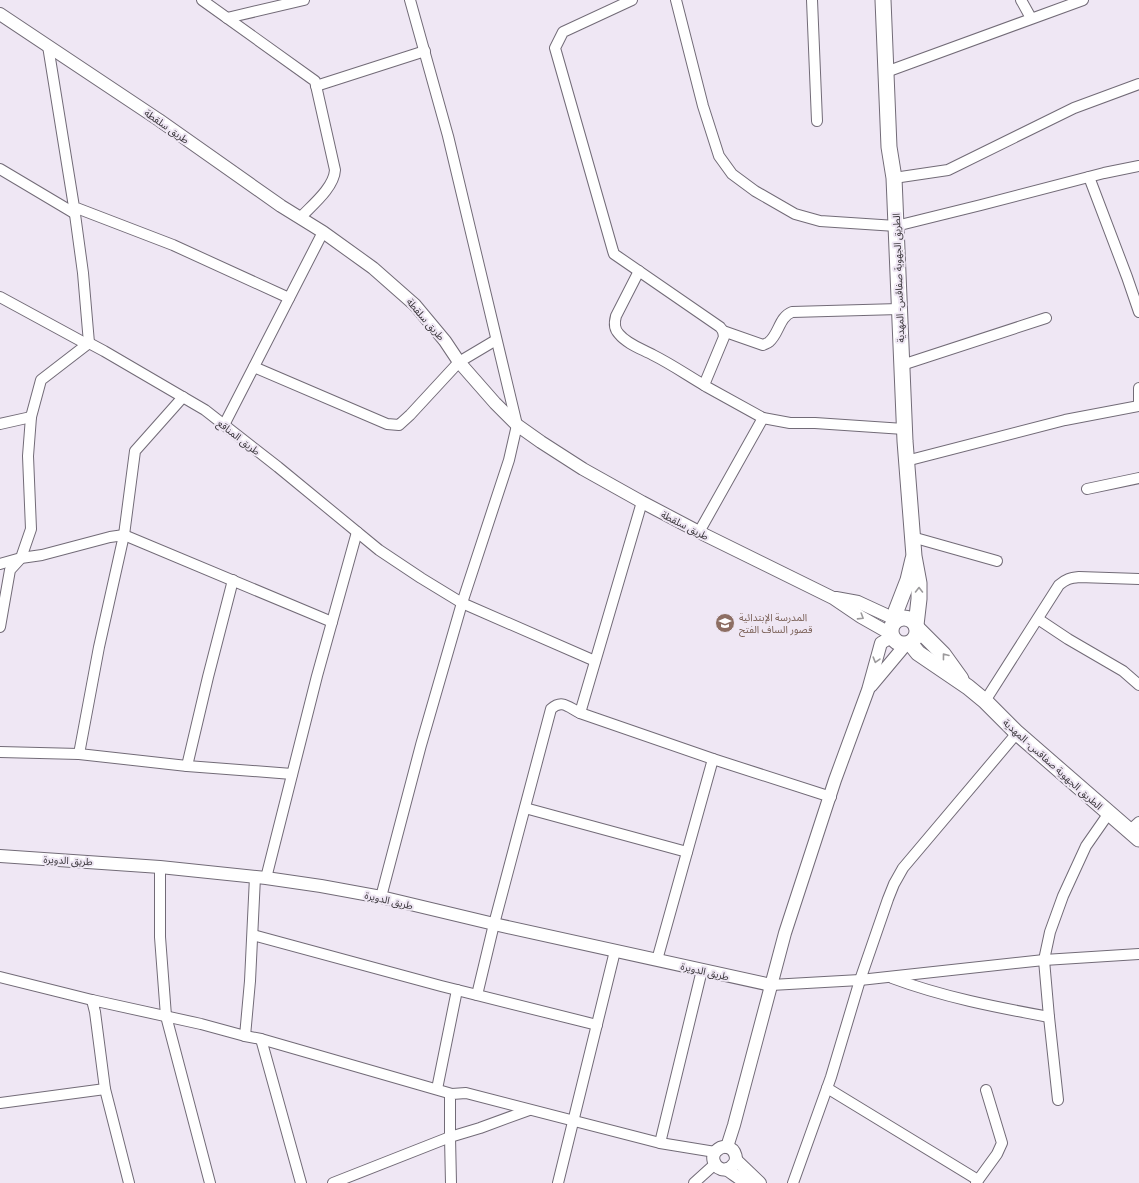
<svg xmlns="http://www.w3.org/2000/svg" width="1139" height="1183" font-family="'Public Sans','Noto Sans Arabic',sans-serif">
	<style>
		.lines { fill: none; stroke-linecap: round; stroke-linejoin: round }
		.minor-casing { stroke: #726b77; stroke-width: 12 }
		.tertiary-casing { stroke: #726b77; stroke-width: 14 }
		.primary-casing { stroke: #726b77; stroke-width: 17 }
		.minor { stroke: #fff; stroke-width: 10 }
		.tertiary { stroke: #fff; stroke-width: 12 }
		.primary { stroke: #fff; stroke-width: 15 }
		.oneway { stroke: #9c9a9c }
		.labels { text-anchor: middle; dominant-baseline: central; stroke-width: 4; stroke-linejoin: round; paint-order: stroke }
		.street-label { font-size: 10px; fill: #39353a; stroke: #efe7f4 }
		.education-label { font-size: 10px; fill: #785e54; stroke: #efe7f4; text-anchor: start }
	</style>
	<rect width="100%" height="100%" fill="#efe7f4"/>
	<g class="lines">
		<defs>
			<g id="minor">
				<path d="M202,0L315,81L335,170C334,188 311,206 300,218"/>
				<polyline points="632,0 563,32 555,48 613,251 614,254 720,327 723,331 724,337 704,385 707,387 763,418 790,423 815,423 904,429"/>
				<polyline points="676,0 703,106 719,156 732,174 755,191 795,214 820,221 896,226 981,205 1104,173 1139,166"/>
				<polyline points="812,0 817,121"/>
				<polyline points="1021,0 1031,18"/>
				<polyline points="227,18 304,0"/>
				<polyline points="48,46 74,207 173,245 289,298"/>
				<polyline points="886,72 1083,0"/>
				<polyline points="316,86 425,51"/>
				<polyline points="0,169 74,213"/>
				<polyline points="1089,177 1127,277 1139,312"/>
				<polyline points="894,178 948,170 1074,108 1139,84"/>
				<path d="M639,271L616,316C614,323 614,329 619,334C627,344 642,349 653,355C671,364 687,375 704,385"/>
				<polyline points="0,297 81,341 89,343 104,351 205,410 278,467 379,550 421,578 462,603 595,661"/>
				<path d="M723,331L763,345C765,344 768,343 769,342C779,334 779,317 792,312L899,309"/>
				<polyline points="902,365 1046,318"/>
				<polyline points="254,367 387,424 399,425 410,415 459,362 496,340"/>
				<polyline points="1139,388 1139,404"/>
				<polyline points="0,424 31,417"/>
				<polyline points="224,425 323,232"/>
				<polyline points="906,461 1065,420 1139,406"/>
				<polyline points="1087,489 1139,478"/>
				<polyline points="699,532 763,418"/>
				<polyline points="912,537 997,561"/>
				<polyline points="0,564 21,558 31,529 28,456 31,417 41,380 89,343 83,273 74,207"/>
				<polyline points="1038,619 1068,639 1123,671 1139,685"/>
				<polyline points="0,627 10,570 21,558 42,555 110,537 124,535 332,622"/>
				<path d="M985,701L1059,585C1066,579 1070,578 1079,577L1139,579"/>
				<polyline points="580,713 642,502"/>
				<polyline points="0,752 79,754 187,766 292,774"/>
				<polyline points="79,754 99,647 124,535 135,451 183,397"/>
				<polyline points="187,766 208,677 233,580"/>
				<polyline points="525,808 687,852"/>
				<polyline points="1129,831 1139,822"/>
				<polyline points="160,867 160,937 166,1016 210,1183"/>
				<polyline points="266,878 317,676 357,532"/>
				<polyline points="381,897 421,745 462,603 509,460 517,425 448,136 410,0"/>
				<polyline points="253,935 441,986 597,1025"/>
				<polyline points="657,960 713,759 831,797"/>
				<polyline points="0,977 92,1000"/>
				<path d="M892,978C943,997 995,1007 1049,1017"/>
				<polyline points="771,985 860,980 1044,960 1139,954"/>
				<path d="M477,995L494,924L551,709C562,699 568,707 580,713L713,759"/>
				<polyline points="245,1036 261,1039 452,1094"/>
				<polyline points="261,1039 301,1183"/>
				<polyline points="827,1088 978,1180"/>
				<polyline points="437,1089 457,990"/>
				<polyline points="1058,1100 1049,1017 1044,960 1050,932 1063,896 1086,846 1109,813"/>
				<polyline points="0,1103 105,1089"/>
				<polyline points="660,1143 702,970"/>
				<polyline points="129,1183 105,1089 95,1012 92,1000 201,1024 245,1036 250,981 255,877"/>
				<polyline points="333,1183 450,1137 450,1097 452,1094 466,1093 660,1143 715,1152"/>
				<polyline points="451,1183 450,1137 480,1128 529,1110"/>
				<polyline points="558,1183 615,951"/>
				<polyline points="694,1183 715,1164"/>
				<polyline points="793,1183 831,1077 860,980 888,899 894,884 903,868 1017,733"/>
				<polyline points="976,1183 997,1154 1002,1143 986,1090"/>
			</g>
			<g id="tertiary">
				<polyline points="0,14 159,120 281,206 323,232 373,268 415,305 445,341 459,362 495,403 517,425 541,442 583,469 642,502 699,532 833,598 861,617 891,634"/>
				<polyline points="836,598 858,602 897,620"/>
				<polyline points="871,686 907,643"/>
				<polyline points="0,856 160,867 266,878 321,886 381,897 494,924 771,985"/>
				<polyline points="727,1147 734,1125 785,933 835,780 868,690 881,643 893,636"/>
				<polyline points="736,1160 760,1183"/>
				<path d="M727,1169C729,1168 731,1168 732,1166C739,1161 736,1149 727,1147C723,1146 719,1148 716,1151C711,1156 713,1166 721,1169C724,1170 726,1169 729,1171C735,1175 741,1180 747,1183"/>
			</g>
			<g id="primary">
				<polyline points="883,0 889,147 894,178 905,441 914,556 919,583 919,599 916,625"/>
				<circle cx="904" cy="631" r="13"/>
				<polyline points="898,619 896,611 908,580 913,559"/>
				<polyline points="917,628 943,654 961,679"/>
				<polyline points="910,643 918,653 968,687 985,701 1017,733 1139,839"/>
			</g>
		</defs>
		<use href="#minor" class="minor-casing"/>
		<use href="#tertiary" class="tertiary-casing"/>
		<use href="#primary" class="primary-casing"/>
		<use href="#minor" class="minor"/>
		<use href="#tertiary" class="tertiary"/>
		<use href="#primary" class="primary"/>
	</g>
	<defs><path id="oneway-chevron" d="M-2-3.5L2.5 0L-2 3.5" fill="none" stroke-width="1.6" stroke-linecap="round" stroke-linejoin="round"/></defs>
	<g class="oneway">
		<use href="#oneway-chevron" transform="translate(919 590) rotate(-90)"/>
		<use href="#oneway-chevron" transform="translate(861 617) rotate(32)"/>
		<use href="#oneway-chevron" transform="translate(945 656) rotate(-128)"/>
		<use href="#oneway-chevron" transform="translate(876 660) rotate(106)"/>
	</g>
	<defs>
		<symbol id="school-disc" viewBox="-11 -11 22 22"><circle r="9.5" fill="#8d6e63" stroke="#efe7f4"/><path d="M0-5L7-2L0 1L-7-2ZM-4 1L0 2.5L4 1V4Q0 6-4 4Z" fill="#fff"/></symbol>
	</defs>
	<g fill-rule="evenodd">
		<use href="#school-disc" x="714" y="612" width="22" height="22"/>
	</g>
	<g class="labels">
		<g class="street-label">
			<text transform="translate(167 126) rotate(35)">طريق سلقطة</text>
			<text transform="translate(898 278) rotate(-92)">الطريق الجهوية صفاقس - المهدية</text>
			<text transform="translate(426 319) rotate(49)">طريق سلقطة</text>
			<text transform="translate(239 437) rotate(38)">طريق المناقع</text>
			<text transform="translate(685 525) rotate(27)">طريق سلقطة</text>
			<text transform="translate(1053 764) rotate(42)">الطريق الجهوية صفاقس - المهدية</text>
			<text transform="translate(68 860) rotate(3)">طريق الدويرة</text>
			<text transform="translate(389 900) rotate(13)">طريق الدويرة</text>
			<text transform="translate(705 971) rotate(13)">طريق الدويرة</text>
		</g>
		<g class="education-label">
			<text x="739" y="617">المدرسة الإبتدائية<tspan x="739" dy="12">قصور الساف الفتح</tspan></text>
		</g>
	</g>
</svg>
